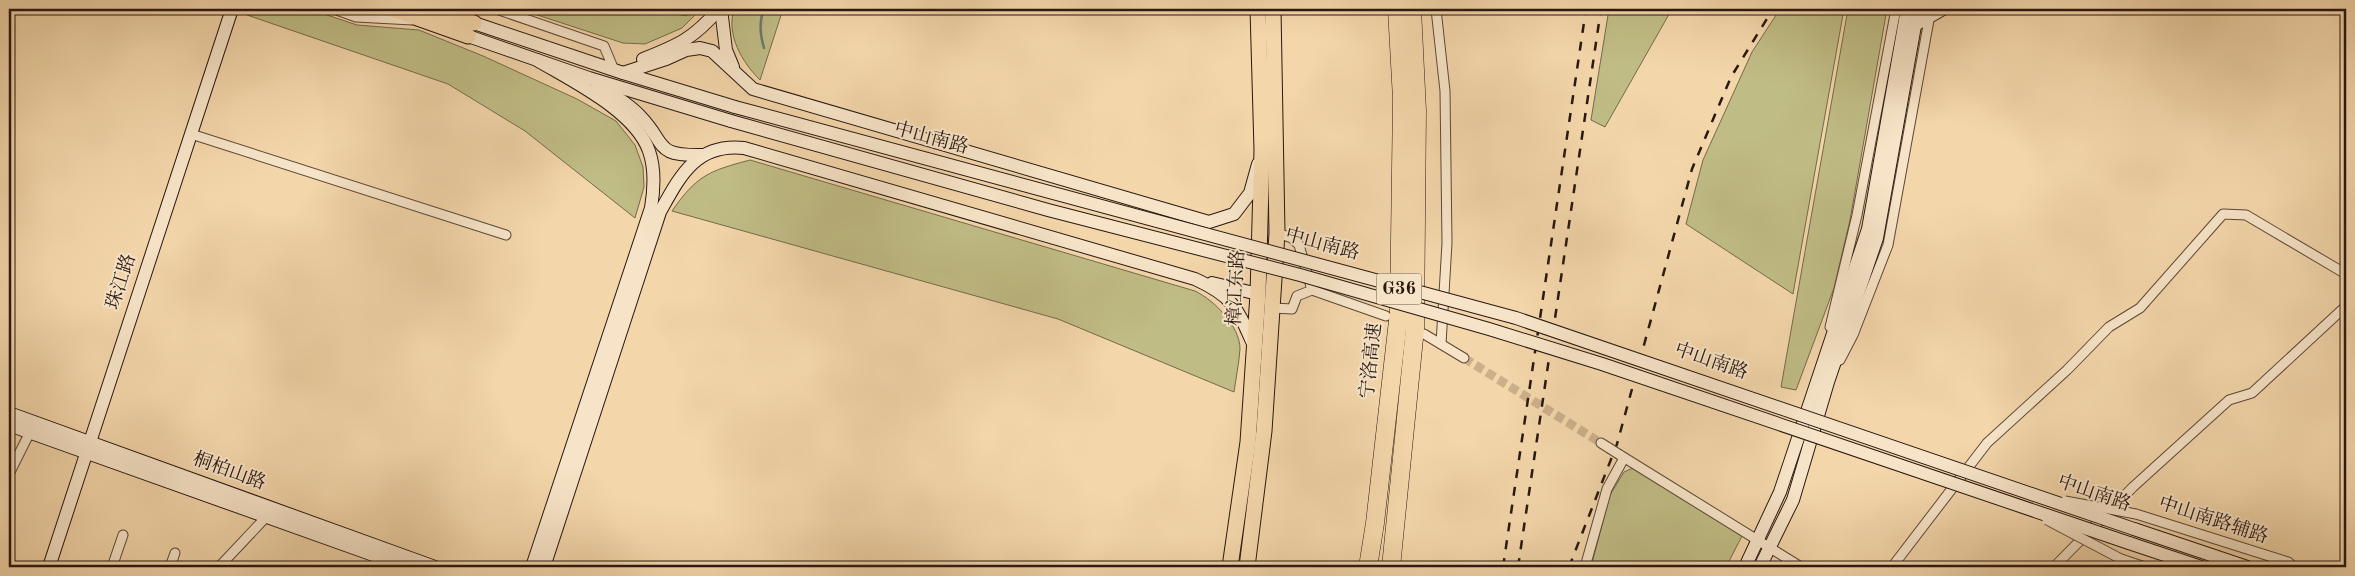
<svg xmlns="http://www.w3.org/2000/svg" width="2355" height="576" font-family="'Old Standard TT','Noto Serif SC',serif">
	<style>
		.green { fill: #c0bc85; stroke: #746a4b }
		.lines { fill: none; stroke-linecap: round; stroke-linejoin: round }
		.stream { stroke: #6f7870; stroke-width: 2.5 }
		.street-tunnel { stroke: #cbb08b; stroke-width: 9; stroke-dasharray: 9 4.5; stroke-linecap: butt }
		.street-casing { stroke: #5c4737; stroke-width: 11 }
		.secondary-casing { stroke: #291711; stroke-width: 14 }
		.primary-casing { stroke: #291711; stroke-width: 17 }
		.highway-casing { stroke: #291711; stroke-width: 19 }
		.street { stroke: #f7e4c8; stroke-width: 9 }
		.secondary { stroke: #f7e4c8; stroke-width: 12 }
		.primary { stroke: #f3d6aa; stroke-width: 15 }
		.highway { stroke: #f3d6aa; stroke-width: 18 }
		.rail { stroke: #291711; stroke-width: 2.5; stroke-dasharray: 9 9; stroke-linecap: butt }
		.street-bridge-casing { stroke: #5c4737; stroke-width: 11; stroke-linecap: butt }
		.secondary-bridge-casing { stroke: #291711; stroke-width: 14; stroke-linecap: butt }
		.street-bridge { stroke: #f7e4c8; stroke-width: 9 }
		.secondary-bridge { stroke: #f7e4c8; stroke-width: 12 }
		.labels { text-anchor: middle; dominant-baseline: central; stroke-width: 4; stroke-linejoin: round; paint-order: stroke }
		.shield { fill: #f7e4c8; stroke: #675448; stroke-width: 1 }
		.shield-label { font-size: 18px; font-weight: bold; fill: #291711 }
		.street-label { font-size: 19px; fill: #291711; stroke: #f7e4c8 }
	</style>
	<rect width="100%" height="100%" fill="#f3d6aa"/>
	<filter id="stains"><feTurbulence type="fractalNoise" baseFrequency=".004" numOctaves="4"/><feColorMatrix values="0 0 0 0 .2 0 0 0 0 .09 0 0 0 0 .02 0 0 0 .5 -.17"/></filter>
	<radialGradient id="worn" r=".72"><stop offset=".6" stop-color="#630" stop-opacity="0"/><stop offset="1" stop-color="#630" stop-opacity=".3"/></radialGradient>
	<g class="green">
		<polygon points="251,9 309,9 357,25 419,30 483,56 577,99 616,121 635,145 643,167 644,187 635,218 525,131 448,84 247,15"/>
		<polygon points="519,9 701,9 682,28 645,44 623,43"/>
		<path d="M734,9H783L760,80C742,62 726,35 734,9Z"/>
		<polygon points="1609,9 1642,9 1654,12 1656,9 1672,9 1605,127 1591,120"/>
		<polygon points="1780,9 1844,9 1793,294 1686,224 1703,160 1752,52"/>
		<polygon points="1848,9 1887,9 1850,220 1834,288 1796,390 1781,387"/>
		<path d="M750,160L1195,291C1214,300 1240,326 1240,349C1239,363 1236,378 1234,392L1058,319L672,211C697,175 709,171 750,160Z"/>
		<polygon points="1633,468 1742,536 1726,567 1591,567 1610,495 1624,472"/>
	</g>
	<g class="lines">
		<g class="stream">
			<polyline points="654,9 686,15"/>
			<path d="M764,48C760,35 759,21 764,9"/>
		</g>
		<polyline class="street-tunnel" points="1464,358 1601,443"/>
		<defs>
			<g id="street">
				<polyline points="334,9 356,17 412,20"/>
				<polyline points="496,9 604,46 614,70"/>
				<polyline points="1436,9 1445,91 1447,243 1441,344"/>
				<polyline points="191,134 506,235"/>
				<polyline points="1312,290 1386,316"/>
				<polyline points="1273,308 1292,309 1297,296 1312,290 1299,245 1292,238 1277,233"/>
				<polyline points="1830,327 1857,215 1896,9"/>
				<polyline points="1424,334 1464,358"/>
				<polyline points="1840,360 1853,335 1888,245 1931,9"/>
				<polyline points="1601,443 1609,448"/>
				<polyline points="1620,455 1801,567"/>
				<polyline points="9,474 30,432"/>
				<polyline points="2136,514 2288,562 2294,567"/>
				<polyline points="2121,559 2145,567"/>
				<polyline points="112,567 123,535"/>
				<polyline points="170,567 175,553"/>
				<polyline points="219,567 267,516"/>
				<polyline points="1585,567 1607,489 1624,458"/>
				<polyline points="1892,567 1987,443 2067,370 2109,327 2140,308 2223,214 2246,215 2346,274"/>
				<polyline points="2054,567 2133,487 2229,400 2252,393 2346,306"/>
			</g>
			<g id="secondary">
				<polyline points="721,9 726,50 733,67"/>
				<polyline points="1911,22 1915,25 1943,9"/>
				<polyline points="474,23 623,73 735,107"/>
				<polyline points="468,36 589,78 731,121"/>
				<path d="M643,59C679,45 694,38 719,9"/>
				<polyline points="623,73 666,59 686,50 700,48 712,51 753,89 1209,222 1234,214 1250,193 1258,164"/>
				<path d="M597,84C611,94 628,103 639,115C668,144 652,156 703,155"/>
				<polyline points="1212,283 1258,294"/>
				<polyline points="9,413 435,567"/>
				<polyline points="9,425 407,567"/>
				<polyline points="2134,529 2247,567"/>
				<polyline points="2129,543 2201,567"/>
				<polyline points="49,567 232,9"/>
				<path d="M532,567L651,208C654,190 655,168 649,151C635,111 572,81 537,60"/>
				<path d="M544,567L660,212C680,176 696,143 744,148L1195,279C1234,297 1237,308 1254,346"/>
				<polyline points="1745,567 1780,492 1868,229 1907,9"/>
				<polyline points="1760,567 1793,500 1828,382 1877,238 1918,9"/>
			</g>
			<g id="primary">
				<polyline points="392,9 468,36"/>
				<polyline points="435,9 474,23"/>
				<polyline points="1230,567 1248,442 1258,294 1262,150 1258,9"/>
				<polyline points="1247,567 1264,431 1277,233 1273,9"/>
			</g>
			<g id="highway">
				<polyline points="1368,567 1375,523 1399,312 1402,99 1397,9"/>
				<polyline points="1391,567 1415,328 1417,111 1412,9"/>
			</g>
		</defs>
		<use href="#street" class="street-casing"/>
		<use href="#secondary" class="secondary-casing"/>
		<use href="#primary" class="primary-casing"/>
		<use href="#highway" class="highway-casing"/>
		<use href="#street" class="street"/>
		<use href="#secondary" class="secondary"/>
		<use href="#primary" class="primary"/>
		<use href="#highway" class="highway"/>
		<g class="rail">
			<polyline points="1503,567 1586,9"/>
			<polyline points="1518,567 1601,9"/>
			<polyline points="1569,567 1617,444 1692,169 1731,77 1773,9"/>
		</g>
		<defs>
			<g id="street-bridge">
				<polyline points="1609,448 1620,455"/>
				<polyline points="2065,501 2136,514"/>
				<polyline points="2047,520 2121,559"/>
			</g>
			<g id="secondary-bridge">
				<polyline points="735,107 1516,318 2134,529"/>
				<polyline points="731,121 1048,210 1300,275 1489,329 1602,364 2129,543"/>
			</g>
		</defs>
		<use href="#street-bridge" class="street-bridge-casing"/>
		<use href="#secondary-bridge" class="secondary-bridge-casing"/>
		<use href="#street-bridge" class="street-bridge"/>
		<use href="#secondary-bridge" class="secondary-bridge"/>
	</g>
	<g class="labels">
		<rect class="shield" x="1376.5" y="273.5" width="45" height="31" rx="4"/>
		<g class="shield-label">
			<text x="1399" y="289">G36</text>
		</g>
		<g class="street-label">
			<text transform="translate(931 139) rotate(15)">中山南路</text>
			<text transform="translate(1322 245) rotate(15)">中山南路</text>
			<text transform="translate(122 282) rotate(-72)">珠江路</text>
			<text transform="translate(1237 288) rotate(-87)">樟江东路</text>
			<text transform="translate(1372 361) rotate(-84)">宁洛高速</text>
			<text transform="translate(1711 362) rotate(19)">中山南路</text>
			<text transform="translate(229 472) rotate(20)">桐柏山路</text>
			<text transform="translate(2094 494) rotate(19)">中山南路</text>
			<text transform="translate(2213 521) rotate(18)">中山南路辅路</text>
		</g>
	</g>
	<rect width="2355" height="576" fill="none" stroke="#f3d6aa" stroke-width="30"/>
	<rect x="10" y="10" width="2335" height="556" fill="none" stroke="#291711" stroke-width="2.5"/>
	<rect x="15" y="15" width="2325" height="546" fill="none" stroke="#291711"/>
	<rect width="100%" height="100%" filter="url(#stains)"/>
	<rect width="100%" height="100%" fill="url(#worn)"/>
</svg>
